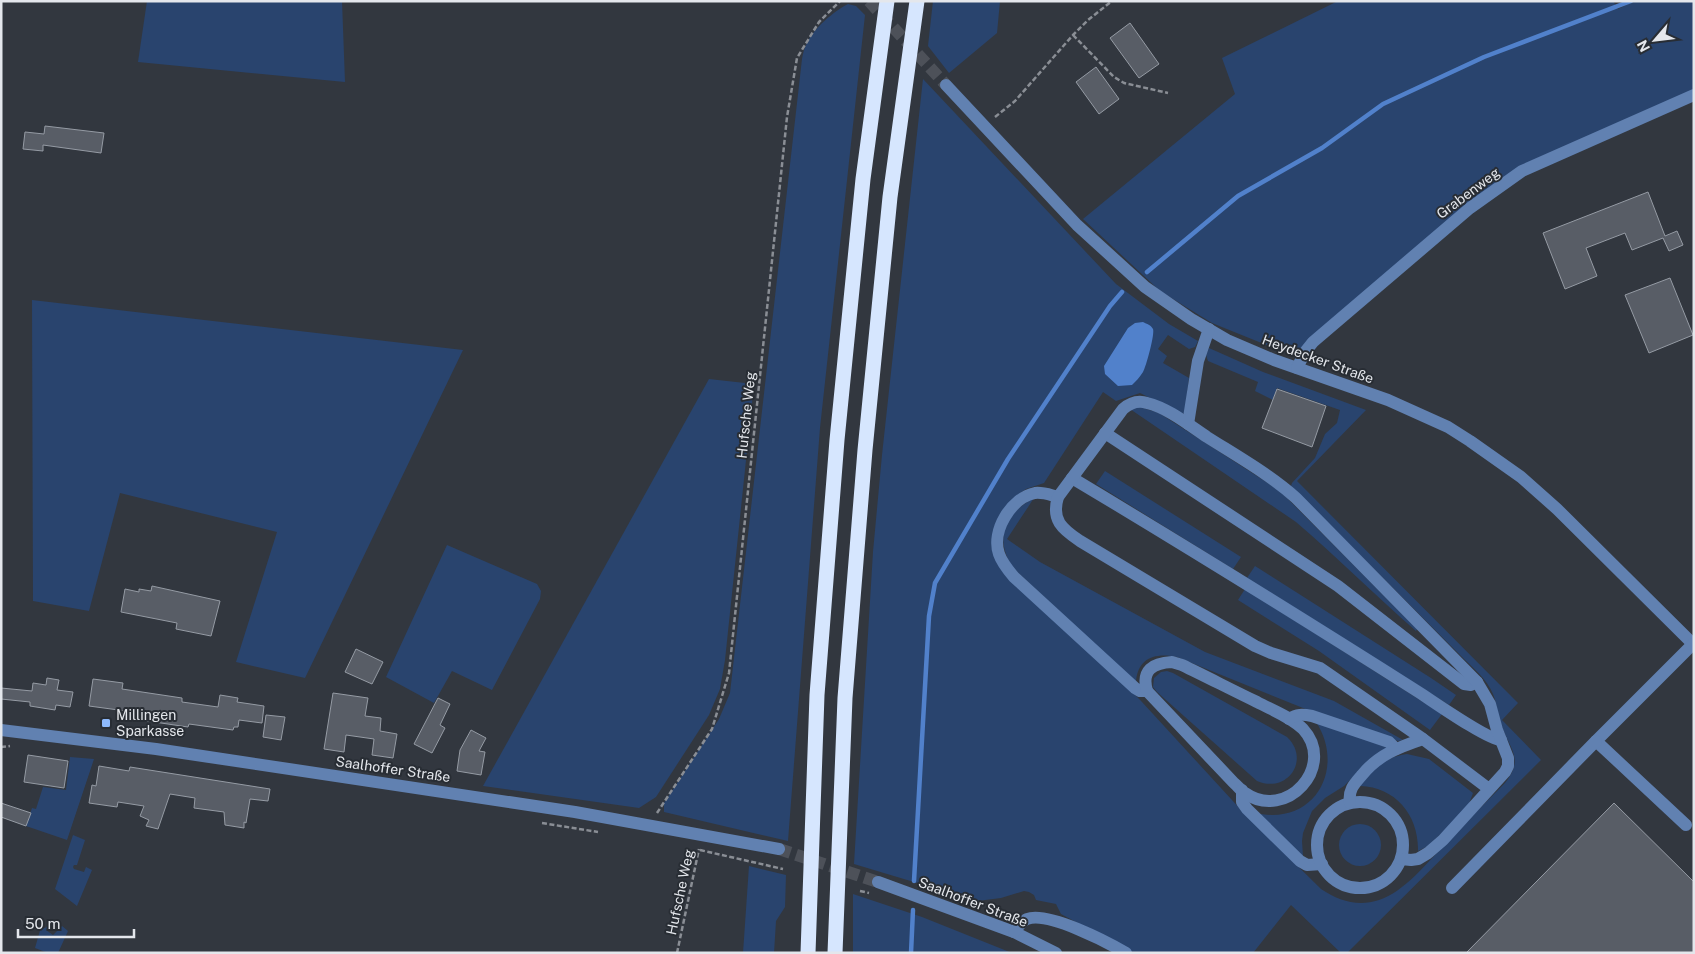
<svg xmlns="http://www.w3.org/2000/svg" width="1695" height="954" font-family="'Public Sans',sans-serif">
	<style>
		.green { fill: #29446e }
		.water { fill: #5181cb }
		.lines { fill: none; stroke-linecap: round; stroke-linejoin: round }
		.stream { stroke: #5181cb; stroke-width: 4.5 }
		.building { fill: #585d66; stroke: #959ba4 }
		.minor-tunnel { stroke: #4d5159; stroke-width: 12; stroke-dasharray: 12 6; stroke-linecap: butt }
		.path { stroke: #8a8e95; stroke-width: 2.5; stroke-dasharray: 5 2.5; stroke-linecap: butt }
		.minor { stroke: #6181b1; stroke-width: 12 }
		.highway { stroke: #d6e6fe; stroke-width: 15 }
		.poi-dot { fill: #8db9fc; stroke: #282d34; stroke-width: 2 }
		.labels { text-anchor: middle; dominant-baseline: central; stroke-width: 4; stroke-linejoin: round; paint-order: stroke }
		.street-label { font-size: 14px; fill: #e4e7ec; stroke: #282d34 }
		.poi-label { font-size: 14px; fill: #e4e7ec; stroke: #282d34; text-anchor: start }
	</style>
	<rect width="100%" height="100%" fill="#32373f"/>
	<g class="green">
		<polygon points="147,1 342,1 345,82 138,62"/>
		<polygon points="933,1 1000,1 997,33 949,73 928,46"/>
		<polygon points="1338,1 1613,1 1618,9 1635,1 1694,1 1694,95 1522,171 1368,294 1304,360 1212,323 1160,291 1083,219 1235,94 1222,58"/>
		<path d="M848,4L856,6L865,15L820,428L788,841L664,812V803L719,719L730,693L802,59C803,54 804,48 807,43C814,28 833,12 848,4Z"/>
		<path d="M923,79L1116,284L1169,324L1198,341L1195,347L1189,349L1168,335L1158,349L1167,356L1163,363L1189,378L1185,412L1183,414L1140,393L1116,401L1103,392L1044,483L1026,489L1019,494L993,549L1142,702L1243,812L1321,889C1339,901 1358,907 1379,900C1404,892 1428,862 1446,843C1465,823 1485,803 1505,783C1525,758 1509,749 1501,724C1497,714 1497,704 1493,694C1487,679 1472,667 1461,656L1291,486L1292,483L1315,458L1325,434L1337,423L1340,410L1277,388L1273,400L1255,391L1258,382L1208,361L1206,355L1209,348L1263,372L1366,410L1297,481L1518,703L1502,720L1541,760L1347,953H1341L1291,905L1253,953H1133L1061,914L1056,904L1036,900L1034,895L1029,892L1024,891L1001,898L977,901L854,864L873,552L882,455Z"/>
		<polygon points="32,300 463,350 305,678 236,662 277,532 120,493 89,611 33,601"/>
		<polygon points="709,379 754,384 725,660 720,689 709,715 656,797 639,808 483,786"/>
		<path d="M1137,406L1159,413L1280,491L1417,629L1416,631C1375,595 1337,557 1296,522L1130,409Z"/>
		<polygon points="1105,471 1241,557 1233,569 1096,484"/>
		<path d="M1034,498L1007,539L1040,562L1205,652L1334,701L1403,740L1398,741L1308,710L1177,657C1155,652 1137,658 1136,683L1012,567C994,536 1005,514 1034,498Z"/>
		<polygon points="447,545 537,584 541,591 540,599 492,690 452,671 434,703 386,677"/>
		<polygon points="1255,566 1431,678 1456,695 1449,705 1247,578"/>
		<polygon points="1245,589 1442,714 1430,730 1319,651 1238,600"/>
		<path d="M1167,671L1173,673L1287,737C1311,760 1287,794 1257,781L1157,692L1153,687L1154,678L1161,672Z"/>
		<path d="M1316,722L1389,746L1358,772L1344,786L1325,798L1312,811L1303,833L1302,841L1303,856L1260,815L1261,814C1317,823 1345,766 1316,722Z"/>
		<path d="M1407,754L1429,759L1473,793L1467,809L1428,846L1418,851C1419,816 1396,787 1360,786C1368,769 1389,756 1407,754Z"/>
		<polygon points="70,757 94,759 67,840 26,826 32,808 36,809 43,787 66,790"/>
		<circle cx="1360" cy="845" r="21"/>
		<polygon points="73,835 85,840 77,865 74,865 73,867 74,869 84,872 86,867 92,870 77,906 55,889"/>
		<polygon points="749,866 786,875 785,907 776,921 774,953 743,953"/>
		<polygon points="853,894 922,917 1012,953 853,953"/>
		<polygon points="47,926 48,927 46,930 53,935 62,926 68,931 58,953 48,953 35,948 41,927 45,928"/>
	</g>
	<path class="water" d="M1143,322C1147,324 1151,325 1153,329C1155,334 1146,367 1143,372C1140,377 1136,381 1132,385L1118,386L1105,374L1104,366L1128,328L1135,323Z"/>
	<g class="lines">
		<g class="stream">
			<polyline points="1147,272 1238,196 1322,148 1383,104 1484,57 1631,1"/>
			<polyline points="914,881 929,616 935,583 1008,459 1110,306 1122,292"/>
			<polyline points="911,953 913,910"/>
		</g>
	</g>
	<g class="building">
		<polygon points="1130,23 1159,64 1139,78 1110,38"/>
		<polygon points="1096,67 1119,99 1099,114 1076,82"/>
		<polygon points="45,126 104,133 101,153 43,145 43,151 23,149 25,132 44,134"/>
		<polygon points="1648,192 1665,236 1677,231 1683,245 1669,251 1663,238 1632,250 1625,233 1586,248 1597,276 1565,289 1543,233"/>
		<polygon points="1670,278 1693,335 1649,353 1625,295"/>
		<polygon points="1277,389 1326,406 1312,447 1262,428"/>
		<polygon points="152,586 220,601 211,636 176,629 177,623 121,612 125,589 139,592 139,589 151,591"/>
		<polygon points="356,649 383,662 372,684 345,672"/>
		<polygon points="47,678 59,680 57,690 73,692 70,707 56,705 55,710 30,706 30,702 1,699 1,688 32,691 33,683 46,685"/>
		<polygon points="93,679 123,683 122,689 182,698 182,702 218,707 220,695 238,698 237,702 264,706 262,723 239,720 238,727 234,727 233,730 189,724 188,727 134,719 134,715 126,714 126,711 89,706"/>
		<polygon points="333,693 368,698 365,716 381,718 380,731 397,734 393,758 372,755 374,739 346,735 344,752 324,749"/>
		<polygon points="438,698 450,704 440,725 445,728 432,753 414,744"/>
		<polygon points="266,715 285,717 281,740 263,737"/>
		<polygon points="471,730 486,738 479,751 485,752 481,775 457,771 460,750"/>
		<polygon points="28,755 68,761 64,788 24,782"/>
		<polygon points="99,766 129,771 130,767 270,789 268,801 250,799 246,823 244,822 244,828 225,825 224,812 194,808 195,798 170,794 158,829 146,826 149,820 140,816 144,806 118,802 117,807 89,803 92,785 96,786"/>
		<polygon points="1,803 31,813 26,826 1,817"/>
		<polygon points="1614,803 1694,882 1694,953 1466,953"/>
	</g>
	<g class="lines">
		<g class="minor-tunnel">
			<polyline points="869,1 946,85"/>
			<polyline points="779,849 878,882"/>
		</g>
		<g class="path">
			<polyline points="1073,35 1114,77 1124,83 1168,93"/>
			<polyline points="995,117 1015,101 1073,35 1088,20 1112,1"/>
			<polyline points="1,747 10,746"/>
			<polyline points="657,813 712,729 729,673 787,117 797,58 819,22 840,1"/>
			<polyline points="542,823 598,832"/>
			<polyline points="700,850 783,869"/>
			<polyline points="860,891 869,893"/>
			<polyline points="677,953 699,849"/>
		</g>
		<g class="minor">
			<polyline points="946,85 1077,225 1145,287 1191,319 1227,340 1274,360 1388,400 1448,427 1470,441 1521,477 1557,509 1694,645"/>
			<polyline points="1297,368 1305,352 1313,342 1470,208 1522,171 1694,95"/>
			<polyline points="1188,424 1198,361 1209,329"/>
			<polyline points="1105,433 1338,586 1464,684 1471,685 1477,682"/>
			<path d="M1072,478C1189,548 1305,620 1420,693C1434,702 1488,740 1501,740"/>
			<path d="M1058,497C1050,495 1043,492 1035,493C1011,498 991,531 999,554C1002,563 1008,570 1014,577L1135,688L1140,691H1147"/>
			<path d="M1172,662L1182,665C1207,677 1232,690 1257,702C1272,710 1291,717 1303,729C1337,766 1286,822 1245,793C1241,791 1238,786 1234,783L1147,691C1141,670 1153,663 1172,662Z"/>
			<path d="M1289,719C1297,714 1302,714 1312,716L1389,742L1396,749"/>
			<polyline points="1,730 156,749 575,812 779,849"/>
			<polyline points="1242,790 1242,802 1247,809 1300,861 1307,865 1322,864"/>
			<circle cx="1360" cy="845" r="43"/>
			<path d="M1350,803C1348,790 1354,784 1362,775C1378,755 1399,747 1423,739"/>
			<polyline points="1686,825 1596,741 1693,644"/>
			<path d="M1401,859L1411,860L1418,859L1428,853L1443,840L1505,772L1508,766V758L1497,730L1490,704L1477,682L1296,498C1269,474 1237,456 1207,437C1189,425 1168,408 1147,403C1138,400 1130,403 1123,409L1058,497C1051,520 1062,529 1080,541L1255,646L1271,653L1320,668L1423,739L1489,789"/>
			<polyline points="878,882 1014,932 1056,953"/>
			<polyline points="1452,888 1596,741"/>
			<path d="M1014,932C1017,928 1022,921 1027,919C1048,911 1107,942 1126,953"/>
		</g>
		<g class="highway">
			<polyline points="808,953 817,695 837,440 863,179 887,1"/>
			<polyline points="835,953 845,698 865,450 890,197 917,1"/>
		</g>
	</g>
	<rect class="poi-dot" x="101" y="718" width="10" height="10" rx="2.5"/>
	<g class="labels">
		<g class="street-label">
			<text transform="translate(1468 193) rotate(-37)">Grabenweg</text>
			<text transform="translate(1318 359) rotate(20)">Heydecker Straße</text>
			<text transform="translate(746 415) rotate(-84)">Hufsche Weg</text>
			<text transform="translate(393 769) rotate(8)">Saalhoffer Straße</text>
			<text transform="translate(680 892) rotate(-78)">Hufsche Weg</text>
			<text transform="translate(973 902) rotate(21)">Saalhoffer Straße</text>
		</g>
		<g class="poi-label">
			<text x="116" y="715">Millingen<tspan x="116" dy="16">Sparkasse</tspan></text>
		</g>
	</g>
	<rect width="1695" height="954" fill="none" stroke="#e4e7ec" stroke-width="5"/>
	<g transform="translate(1655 40) rotate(242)" stroke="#282d34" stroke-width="4" paint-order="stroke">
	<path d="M0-4L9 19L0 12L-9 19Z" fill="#e4e7ec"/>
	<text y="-8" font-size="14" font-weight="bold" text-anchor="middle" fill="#e4e7ec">N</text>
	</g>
	<path d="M18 929v8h116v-8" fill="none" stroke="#e4e7ec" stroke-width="2.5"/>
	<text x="25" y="929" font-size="15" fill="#e4e7ec" stroke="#282d34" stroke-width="4" paint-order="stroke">50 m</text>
</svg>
